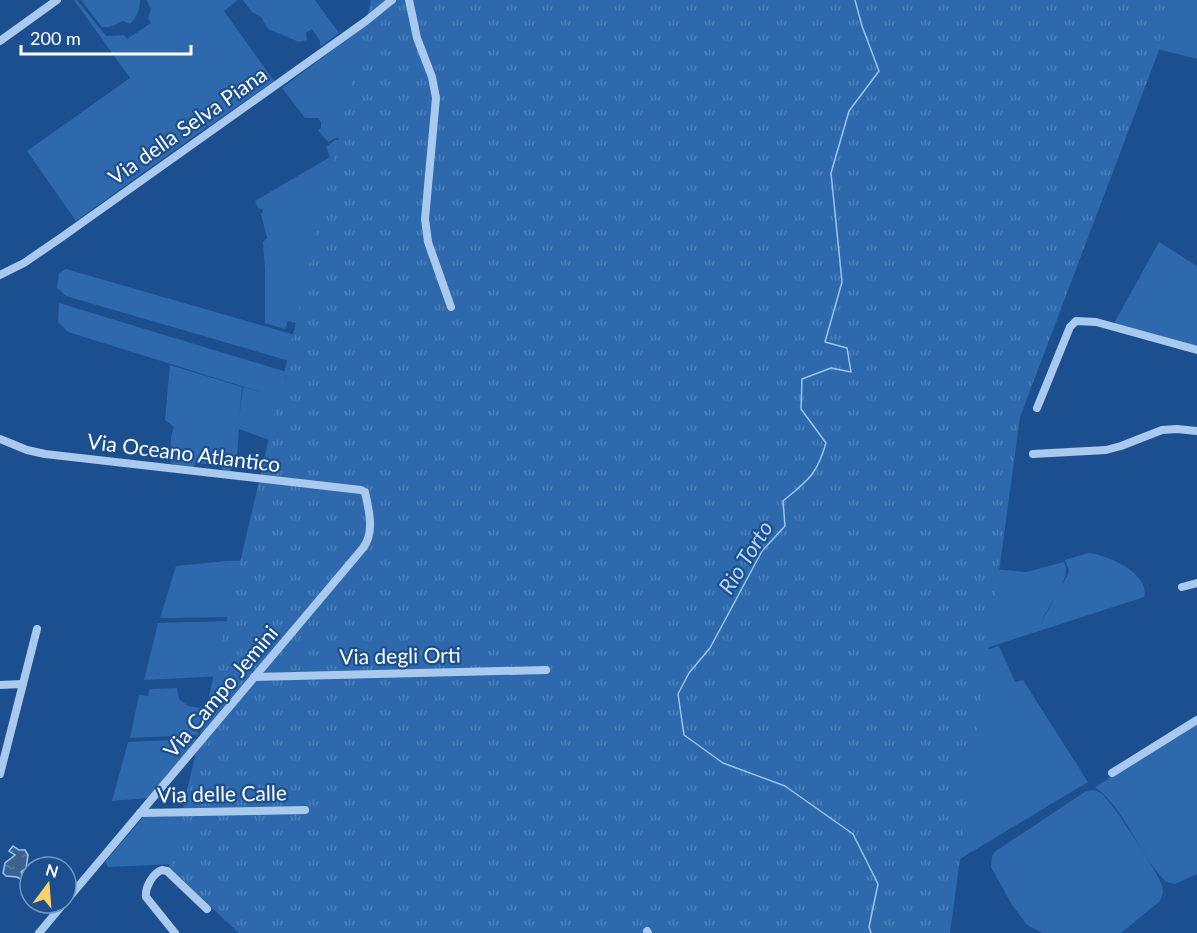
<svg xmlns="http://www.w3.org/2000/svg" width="1197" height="933" font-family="Lato,sans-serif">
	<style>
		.grass { fill: #2e69ad }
		.park { fill: url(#park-tufts) }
		.water { fill: url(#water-ripples); stroke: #9cc4f0; stroke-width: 1.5 }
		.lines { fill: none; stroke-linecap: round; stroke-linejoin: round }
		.stream { stroke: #9cc4f0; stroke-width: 1.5 }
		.minor { stroke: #a9c9ee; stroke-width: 8 }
		.labels { text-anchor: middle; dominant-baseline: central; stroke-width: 4.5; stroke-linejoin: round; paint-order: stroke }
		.street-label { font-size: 21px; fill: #fff; stroke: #1b4f8f }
		.water-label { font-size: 22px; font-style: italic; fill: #b5d3f5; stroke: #1b4f8f }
	</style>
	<defs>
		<pattern id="park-tufts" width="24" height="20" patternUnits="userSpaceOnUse" patternTransform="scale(1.5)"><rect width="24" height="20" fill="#2e69ad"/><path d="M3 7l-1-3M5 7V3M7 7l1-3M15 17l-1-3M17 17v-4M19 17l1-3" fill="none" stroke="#4d80b9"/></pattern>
		<pattern id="water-ripples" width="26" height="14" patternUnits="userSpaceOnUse" patternTransform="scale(1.5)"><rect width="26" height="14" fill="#3c6290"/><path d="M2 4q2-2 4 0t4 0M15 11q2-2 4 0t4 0" fill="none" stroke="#597aa1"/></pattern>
	</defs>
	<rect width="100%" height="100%" fill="#1b4f8f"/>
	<g class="grass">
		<polygon points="74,0 77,0 106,36 124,35 127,39 151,23 148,18 151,9 146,0 238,0 224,11 274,81 208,127 197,113 207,127 76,221 27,151 130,78"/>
		<path d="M81,0H140C140,9 137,18 130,24L123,21L110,27H102Z"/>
		<polygon points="243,0 315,0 339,33 320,47 320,41 312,29 306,33 307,40 299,42 268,29 261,17 252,12"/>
		<polygon points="399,0 352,137 335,138 328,142 318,130 321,128 321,122 318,118 305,118 282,88"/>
		<polygon points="1083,0 1197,0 1197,59 1141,45"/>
		<path d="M335,140H352L345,227L423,230L432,260H422C448,292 463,362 472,402C464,413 450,411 438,408L286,360L66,296L57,288L59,273L66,269L347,350L349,347V291L346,347L297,333L299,324L288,321L285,329L265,323V269L263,242L267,238L261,214L263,212L262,209L258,208L255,201L330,157L326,147Z"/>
		<polygon points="1159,242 1197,266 1197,347 1113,325"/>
		<path d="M59,303L389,403L283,445L239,429C237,442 240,461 230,471H225L214,462L205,464L197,463L193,467H181L170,463L171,437L174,427L165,420L170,365L242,387L239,419L243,387L267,394L68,332L58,322Z"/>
		<path d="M1088,553C1106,554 1151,574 1144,597L875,684L984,568L1026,572L1064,562C1073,578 1048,605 1042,621L1067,576L1069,570L1065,560Z"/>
		<polygon points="350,558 300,616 160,618 176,566 227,561"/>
		<polygon points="298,619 224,676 144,680 158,623"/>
		<polygon points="999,646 1015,682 1023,680 1088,782 950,865 882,683"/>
		<polygon points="177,688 179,699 188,706 202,708 202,719 196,728 199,735 130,738 139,695 148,696 149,690 152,689"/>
		<path d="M1197,723V874L1175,884L1166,882C1138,854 1127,811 1095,787Z"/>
		<polygon points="197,739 148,798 112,801 128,742"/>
		<path d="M1094,790C1097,791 1099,792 1102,794C1112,802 1157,871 1161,883C1164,890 1163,895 1160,901L1121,933H1043L1027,925L1012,905L991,867L992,856L996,851L1086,791Z"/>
		<polygon points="383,810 239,861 108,867 105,862 144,816"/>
	</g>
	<polygon class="park" points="371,0 1178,0 1020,417 950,933 239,933 169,868"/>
	<polygon class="water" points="13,846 19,850 25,850 28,855 26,868 21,872 24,878 22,880 17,877 6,876 3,873 5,863 15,855 9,851"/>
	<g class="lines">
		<path class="stream" d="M855,0L862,26L879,71L849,111L831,173L842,282L825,342L847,348L851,372L831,368L802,379L801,409L826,443C817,475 807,481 783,501L785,526L762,551L710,648L689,673L678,694L684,735L723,763L785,786L853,834L878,884L869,927L871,933"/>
		<g class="minor">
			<polyline points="409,0 417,38 432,77 436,98 425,219 428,242 451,307"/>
			<polyline points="0,41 57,0"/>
			<polyline points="0,275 24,263 62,237 366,21 392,0"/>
			<polyline points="1037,408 1070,327 1076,321 1096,322 1197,350"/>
			<path d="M0,439L27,450L45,454L361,490L365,492C369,511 375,532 363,548L66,901"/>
			<polyline points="1033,454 1106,450 1121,446 1162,430 1177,429 1197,431"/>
			<polyline points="1182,587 1197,583"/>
			<polyline points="254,677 546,670"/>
			<polyline points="0,685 22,684"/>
			<polyline points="1112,773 1197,720"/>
			<polyline points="0,774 37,629"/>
			<polyline points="140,813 305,810"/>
			<polyline points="647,931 648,933"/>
			<polyline points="39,933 64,903"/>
			<path d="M175,933L146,897C145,887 153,873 162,870L167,871L207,909"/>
		</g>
	</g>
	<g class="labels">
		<g class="street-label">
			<text transform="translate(187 125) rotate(-35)">Via della Selva Piana</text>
			<text transform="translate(184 452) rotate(7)">Via Oceano Atlantico</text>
			<text transform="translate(400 655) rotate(-1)">Via degli Orti</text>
			<text transform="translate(220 691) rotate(-50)">Via Campo Jemini</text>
			<text transform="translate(222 793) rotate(-1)">Via delle Calle</text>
		</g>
		<g class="water-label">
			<text transform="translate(745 557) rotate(-58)">Rio Torto</text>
		</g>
	</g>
	<g transform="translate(48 885) rotate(16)"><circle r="28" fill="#1b4f8f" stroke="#7695bc" stroke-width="1.5"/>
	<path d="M0-4.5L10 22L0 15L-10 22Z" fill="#ffd166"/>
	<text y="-9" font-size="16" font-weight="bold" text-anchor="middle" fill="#ffffff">N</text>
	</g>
	<path d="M21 45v9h170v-9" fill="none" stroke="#ffffff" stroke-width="3"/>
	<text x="30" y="45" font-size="18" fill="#ffffff" stroke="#1b4f8f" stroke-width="4.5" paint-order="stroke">200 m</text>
</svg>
